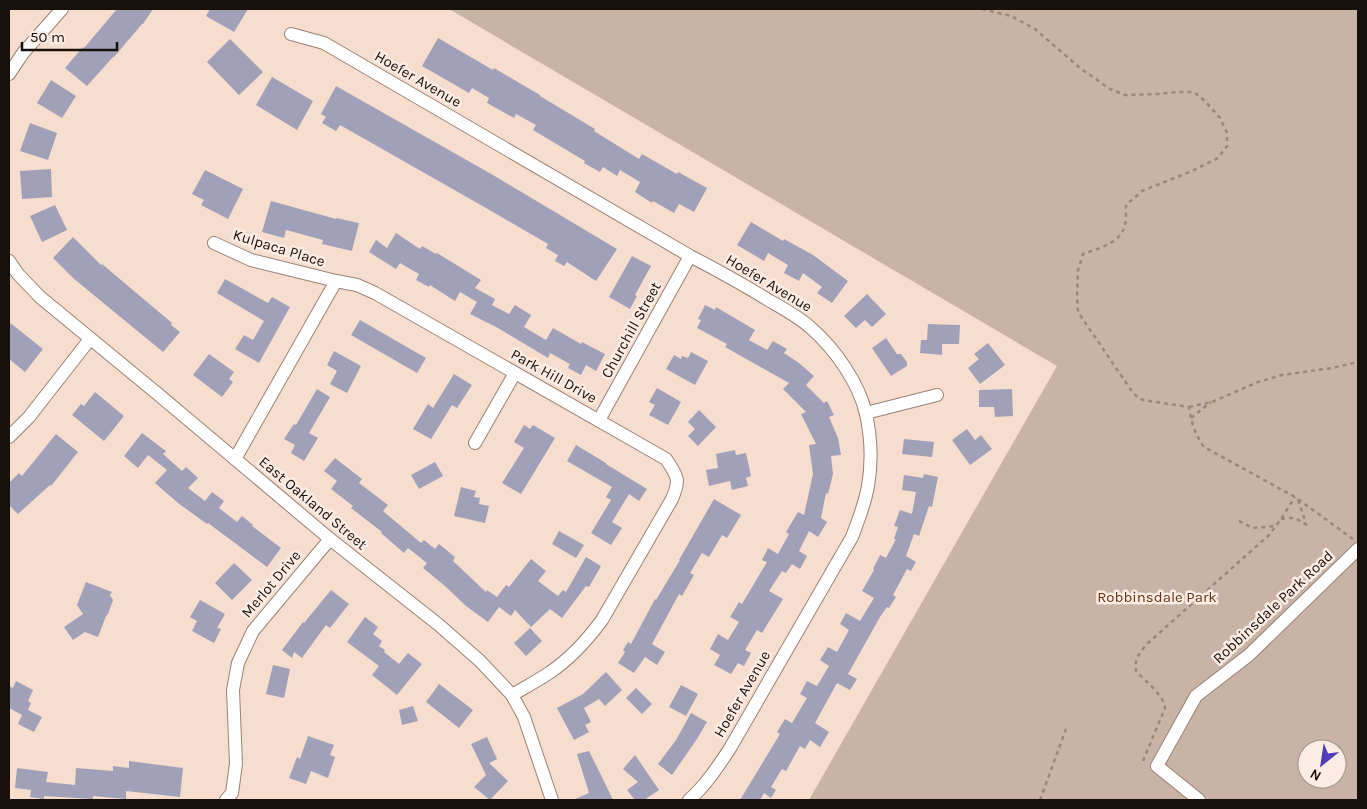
<svg xmlns="http://www.w3.org/2000/svg" width="1367" height="809" font-family="Karla,sans-serif">
	<style>
		.green { fill: #c9b3a5; fill-rule: evenodd }
		.building { fill: #a0a1b9 }
		.lines { fill: none; stroke-linecap: round; stroke-linejoin: round }
		.minor-casing { stroke: #998274; stroke-width: 14 }
		.path { stroke: #9a877c; stroke-width: 2.5; stroke-dasharray: 4 4; stroke-linecap: butt }
		.minor { stroke: #fff; stroke-width: 12 }
		.labels { text-anchor: middle; dominant-baseline: central; stroke-width: 5; stroke-linejoin: round; paint-order: stroke }
		.street-label { font-size: 15px; fill: #18100a; stroke: #fcece3 }
		.park-label { font-size: 15px; fill: #623413; stroke: #fcece3 }
	</style>
	<rect width="100%" height="100%" fill="#f7ddce"/>
	<path class="green" d="M449,9H1358V800H809L1057,366ZM1307,749H1337V779H1307Z"/>
	<g class="building">
		<polygon points="117,9 153,9 143,24 142,24 114,57 113,57 87,86 65,68 83,47 84,48"/>
		<polygon points="210,9 248,9 234,32 206,16"/>
		<polygon points="438,38 493,70 494,68 540,95 540,96 595,129 594,131 639,159 642,154 677,174 678,172 707,188 694,212 679,204 674,213 653,201 652,203 635,192 640,182 620,170 617,176 603,167 600,172 584,163 585,161 533,130 536,125 516,114 514,118 487,103 489,98 472,88 469,93 422,66"/>
		<polygon points="230,39 263,72 239,95 207,62"/>
		<polygon points="272,77 313,101 297,130 256,105"/>
		<polygon points="51,80 76,96 62,118 37,103"/>
		<polygon points="336,86 493,175 617,249 596,281 567,262 564,266 555,261 558,255 546,248 548,244 486,208 340,125 336,131 322,123 326,117 321,114"/>
		<polygon points="30,123 57,133 48,160 20,151"/>
		<polygon points="51,169 52,197 22,199 20,171"/>
		<polygon points="205,170 243,189 228,219 201,205 204,200 192,194"/>
		<polygon points="271,201 336,219 336,218 359,223 352,251 322,244 323,240 286,230 284,238 262,232"/>
		<polygon points="55,205 67,230 42,242 30,216"/>
		<polygon points="751,222 783,241 784,239 813,255 848,281 832,303 817,293 822,287 803,273 799,281 784,273 788,265 768,253 764,261 737,245"/>
		<polygon points="396,233 420,249 422,246 436,254 437,253 481,280 475,288 495,299 492,305 509,314 515,305 531,315 524,327 546,340 553,328 581,344 582,342 605,354 596,371 586,365 581,375 568,368 570,364 550,353 548,358 498,328 470,314 477,302 460,292 455,301 430,285 429,287 416,280 419,274 400,263 396,269 369,252 376,240 387,248"/>
		<polygon points="73,237 101,265 102,264 153,307 172,323 171,325 180,332 163,352 73,278 53,258"/>
		<polygon points="632,256 651,266 635,295 637,296 630,309 609,297"/>
		<polygon points="225,279 268,303 272,297 290,307 259,363 235,349 244,335 253,340 264,321 217,293"/>
		<polygon points="867,294 886,314 872,327 865,320 856,328 844,316"/>
		<polygon points="705,305 715,310 716,307 755,330 749,340 767,350 773,341 787,349 784,353 799,363 814,376 806,385 824,403 827,401 834,415 829,417 838,438 841,455 831,456 833,474 828,494 826,493 821,518 827,522 818,537 809,531 799,551 807,556 800,569 792,564 786,573 782,571 769,591 783,599 762,633 757,630 745,650 751,653 744,666 738,663 731,674 714,665 720,655 710,649 718,634 728,640 739,622 730,617 739,602 742,604 767,562 762,560 768,548 778,554 789,534 786,532 798,512 804,515 813,474 809,445 816,444 801,414 806,412 783,389 789,383 725,347 727,344 697,328 701,320 698,319"/>
		<polygon points="360,320 426,358 417,373 351,335"/>
		<polygon points="9,322 43,349 25,372 9,359"/>
		<polygon points="928,324 960,325 959,344 942,344 942,355 920,353 921,340 927,340"/>
		<polygon points="886,338 897,354 901,354 907,362 907,366 891,376 872,348"/>
		<polygon points="988,343 1005,365 980,384 968,368 979,359 974,354"/>
		<polygon points="334,351 361,366 347,393 330,384 337,371 327,365"/>
		<polygon points="691,352 708,361 695,385 666,369 674,355 681,359 682,356 688,358"/>
		<polygon points="209,354 234,372 229,379 233,382 222,397 193,375"/>
		<polygon points="454,374 472,385 457,408 452,405 431,439 413,429 428,404 433,408"/>
		<polygon points="657,388 681,402 668,425 649,415 655,405 649,402"/>
		<polygon points="317,389 330,397 309,433 318,438 304,461 291,453 295,445 284,439 294,424 296,425"/>
		<polygon points="1012,389 1013,416 995,417 994,407 979,407 979,390"/>
		<polygon points="95,392 124,416 104,441 72,415 81,404 84,406"/>
		<polygon points="699,410 716,427 698,446 688,436 695,429 688,422"/>
		<polygon points="524,425 530,429 533,425 555,438 521,494 502,483 524,448 514,442"/>
		<polygon points="967,429 975,440 981,435 992,449 970,465 952,440"/>
		<polygon points="142,433 166,451 163,454 182,471 186,467 198,478 188,488 205,501 212,492 224,501 219,508 237,522 242,516 253,525 252,526 281,548 267,567 208,523 207,524 178,503 155,483 167,470 148,455 138,468 124,456"/>
		<polygon points="56,434 78,452 51,486 50,485 18,514 9,505 9,483 19,473 22,476"/>
		<polygon points="904,439 934,442 932,457 902,454"/>
		<polygon points="576,445 606,463 606,464 647,489 639,501 629,494 612,522 622,528 611,545 591,533 611,500 606,497 612,487 567,461"/>
		<polygon points="735,450 736,455 746,453 751,476 746,478 748,486 732,490 730,481 709,486 706,470 718,468 716,454"/>
		<polygon points="335,458 362,479 359,483 388,505 383,511 421,543 424,540 435,549 439,544 455,557 453,561 486,592 487,590 497,597 506,585 509,587 531,559 546,571 538,581 558,596 563,590 566,592 586,557 601,566 589,587 586,586 562,618 550,609 531,627 515,610 511,616 499,607 488,622 466,606 445,586 423,568 427,563 408,548 404,553 381,533 382,532 351,508 353,506 331,489 337,481 324,471"/>
		<polygon points="435,462 443,476 419,489 411,475"/>
		<polygon points="924,474 938,477 932,507 929,506 919,536 914,534 906,556 916,562 911,571 907,569 893,595 896,597 889,608 887,607 880,617 848,674 857,679 850,690 837,683 815,723 829,732 820,747 810,740 805,749 800,746 786,771 782,769 771,787 776,790 771,798 764,793 760,800 740,800 780,734 777,732 785,719 792,723 807,698 800,694 807,681 817,686 829,666 820,660 828,647 837,652 849,630 840,624 846,613 860,621 874,598 862,591 874,570 873,569 880,555 886,558 896,539 894,539 898,527 894,526 900,510 912,514 916,492 902,490 904,475 923,478"/>
		<polygon points="461,487 476,491 474,497 480,498 479,504 489,506 485,523 454,516"/>
		<polygon points="714,499 741,515 727,538 722,535 709,557 702,553 690,573 694,575 682,596 679,594 652,644 665,652 657,665 645,657 634,673 618,663 625,652 623,650 628,642 631,644 655,599 656,600 680,560 679,560"/>
		<polygon points="559,531 584,545 576,558 552,544"/>
		<polygon points="234,563 252,580 232,600 215,583"/>
		<polygon points="86,582 112,592 110,595 113,600 108,614 106,616 98,637 85,632 73,640 64,627 83,614 77,605"/>
		<polygon points="331,590 349,604 330,628 326,625 302,658 294,652 292,658 282,650 303,622 304,623"/>
		<polygon points="200,600 225,614 217,628 221,629 214,643 192,631 197,621 190,617"/>
		<polygon points="365,617 378,627 373,634 382,641 379,646 385,650 384,652 399,664 408,653 422,664 397,695 372,675 379,666 347,642"/>
		<polygon points="530,628 542,641 526,656 514,643"/>
		<polygon points="273,665 290,669 284,698 266,694"/>
		<polygon points="606,672 622,690 605,706 599,699 584,708 591,722 585,725 589,732 574,740 557,708 583,694"/>
		<polygon points="16,681 33,690 28,701 31,703 28,710 42,717 34,732 18,724 22,715 9,708 9,686 13,688"/>
		<polygon points="439,684 473,710 459,728 426,702"/>
		<polygon points="681,685 698,694 686,716 669,707"/>
		<polygon points="636,688 652,704 642,714 626,698"/>
		<polygon points="413,706 418,721 402,725 399,710"/>
		<polygon points="691,713 707,722 697,739 672,775 658,764 676,740"/>
		<polygon points="308,736 334,745 330,755 335,757 328,778 311,771 306,784 289,778 297,757 300,759"/>
		<polygon points="487,737 497,759 489,763 508,781 490,800 474,787 486,775 471,744"/>
		<polygon points="589,751 602,777 613,800 573,800 589,793 577,754"/>
		<polygon points="635,755 659,790 644,800 635,800 627,790 638,782 623,769"/>
		<polygon points="129,761 183,768 180,797 126,791 126,799 93,796 93,799 44,796 44,799 30,797 31,790 15,788 17,768 48,772 46,782 75,785 76,768 113,771 113,766 129,768"/>
	</g>
	<g class="lines">
		<defs>
			<g id="minor">
				<path d="M291,34L324,43L690,256C717,270 744,285 770,301C784,309 799,317 811,328C835,349 859,383 866,414C871,437 872,463 868,486C865,504 858,521 852,537L729,750C717,768 705,786 689,800"/>
				<polyline points="9,74 23,53 62,9"/>
				<path d="M214,243L251,260L336,281L357,285L375,293L666,459C677,476 681,479 672,499L602,620C588,639 570,659 549,673C537,681 524,688 512,695"/>
				<polyline points="9,261 18,274 40,297 159,395 330,539 439,625 480,661 512,695 524,717 552,800"/>
				<polyline points="866,413 937,395"/>
				<polyline points="599,420 690,256"/>
				<polyline points="9,437 29,417 90,339"/>
				<polyline points="475,443 515,373"/>
				<polyline points="235,459 336,281"/>
				<polyline points="226,800 232,793 236,764 233,690 238,663 253,631 330,539"/>
				<polyline points="1199,800 1157,766 1196,696 1249,655 1358,549"/>
			</g>
		</defs>
		<use href="#minor" class="minor-casing"/>
		<g class="path">
			<path d="M982,9L1011,16L1035,29L1080,68L1110,89L1125,95L1157,94L1178,92H1194L1205,101L1220,118L1227,133V146L1218,158L1192,171L1142,191L1126,205C1126,212 1126,220 1125,226C1119,244 1099,248 1083,254L1078,270L1077,297L1078,312L1131,390L1137,397L1143,400L1189,407C1191,421 1195,435 1204,447L1295,497L1353,539"/>
			<polyline points="1189,407 1212,402 1258,382 1282,375 1332,368 1358,362"/>
			<polyline points="1191,418 1211,402"/>
			<polyline points="1298,500 1306,523"/>
			<path d="M1281,519C1294,517 1296,518 1307,525"/>
			<polyline points="1239,521 1253,528 1275,526"/>
			<path d="M1143,761L1165,708C1164,695 1145,681 1136,671C1134,660 1139,653 1147,644L1269,535L1281,519L1295,497"/>
			<polyline points="1040,800 1066,729"/>
		</g>
		<use href="#minor" class="minor"/>
	</g>
	<g class="labels">
		<g class="street-label">
			<text transform="translate(418 79) rotate(30)">Hoefer Avenue</text>
			<text transform="translate(279 248) rotate(17)">Kulpaca Place</text>
			<text transform="translate(769 283) rotate(31)">Hoefer Avenue</text>
			<text transform="translate(631 330) rotate(-61)">Churchill Street</text>
			<text transform="translate(554 376) rotate(29)">Park Hill Drive</text>
			<text transform="translate(313 503) rotate(40)">East Oakland Street</text>
			<text transform="translate(271 584) rotate(-50)">Merlot Drive</text>
			<text transform="translate(1273 607) rotate(-43)">Robbinsdale Park Road</text>
			<text transform="translate(742 694) rotate(-60)">Hoefer Avenue</text>
		</g>
		<g class="park-label">
			<text x="1157" y="597">Robbinsdale Park</text>
		</g>
	</g>
	<rect width="1367" height="809" fill="none" stroke="#18100a" stroke-width="20"/>
	<g transform="translate(1322 764) rotate(210)"><circle r="24" fill="#fcece3" stroke="#a1948c"/>
	<path d="M0-4L9 19L0 12L-9 19Z" fill="#513eb6"/>
	<text y="-8" font-size="14" font-weight="bold" text-anchor="middle" fill="#18100a">N</text>
	</g>
	<path d="M22 42v8h95v-8" fill="none" stroke="#18100a" stroke-width="2.5"/>
	<text x="30" y="42" font-size="15" fill="#18100a" stroke="#fcece3" stroke-width="4" paint-order="stroke">50 m</text>
</svg>
